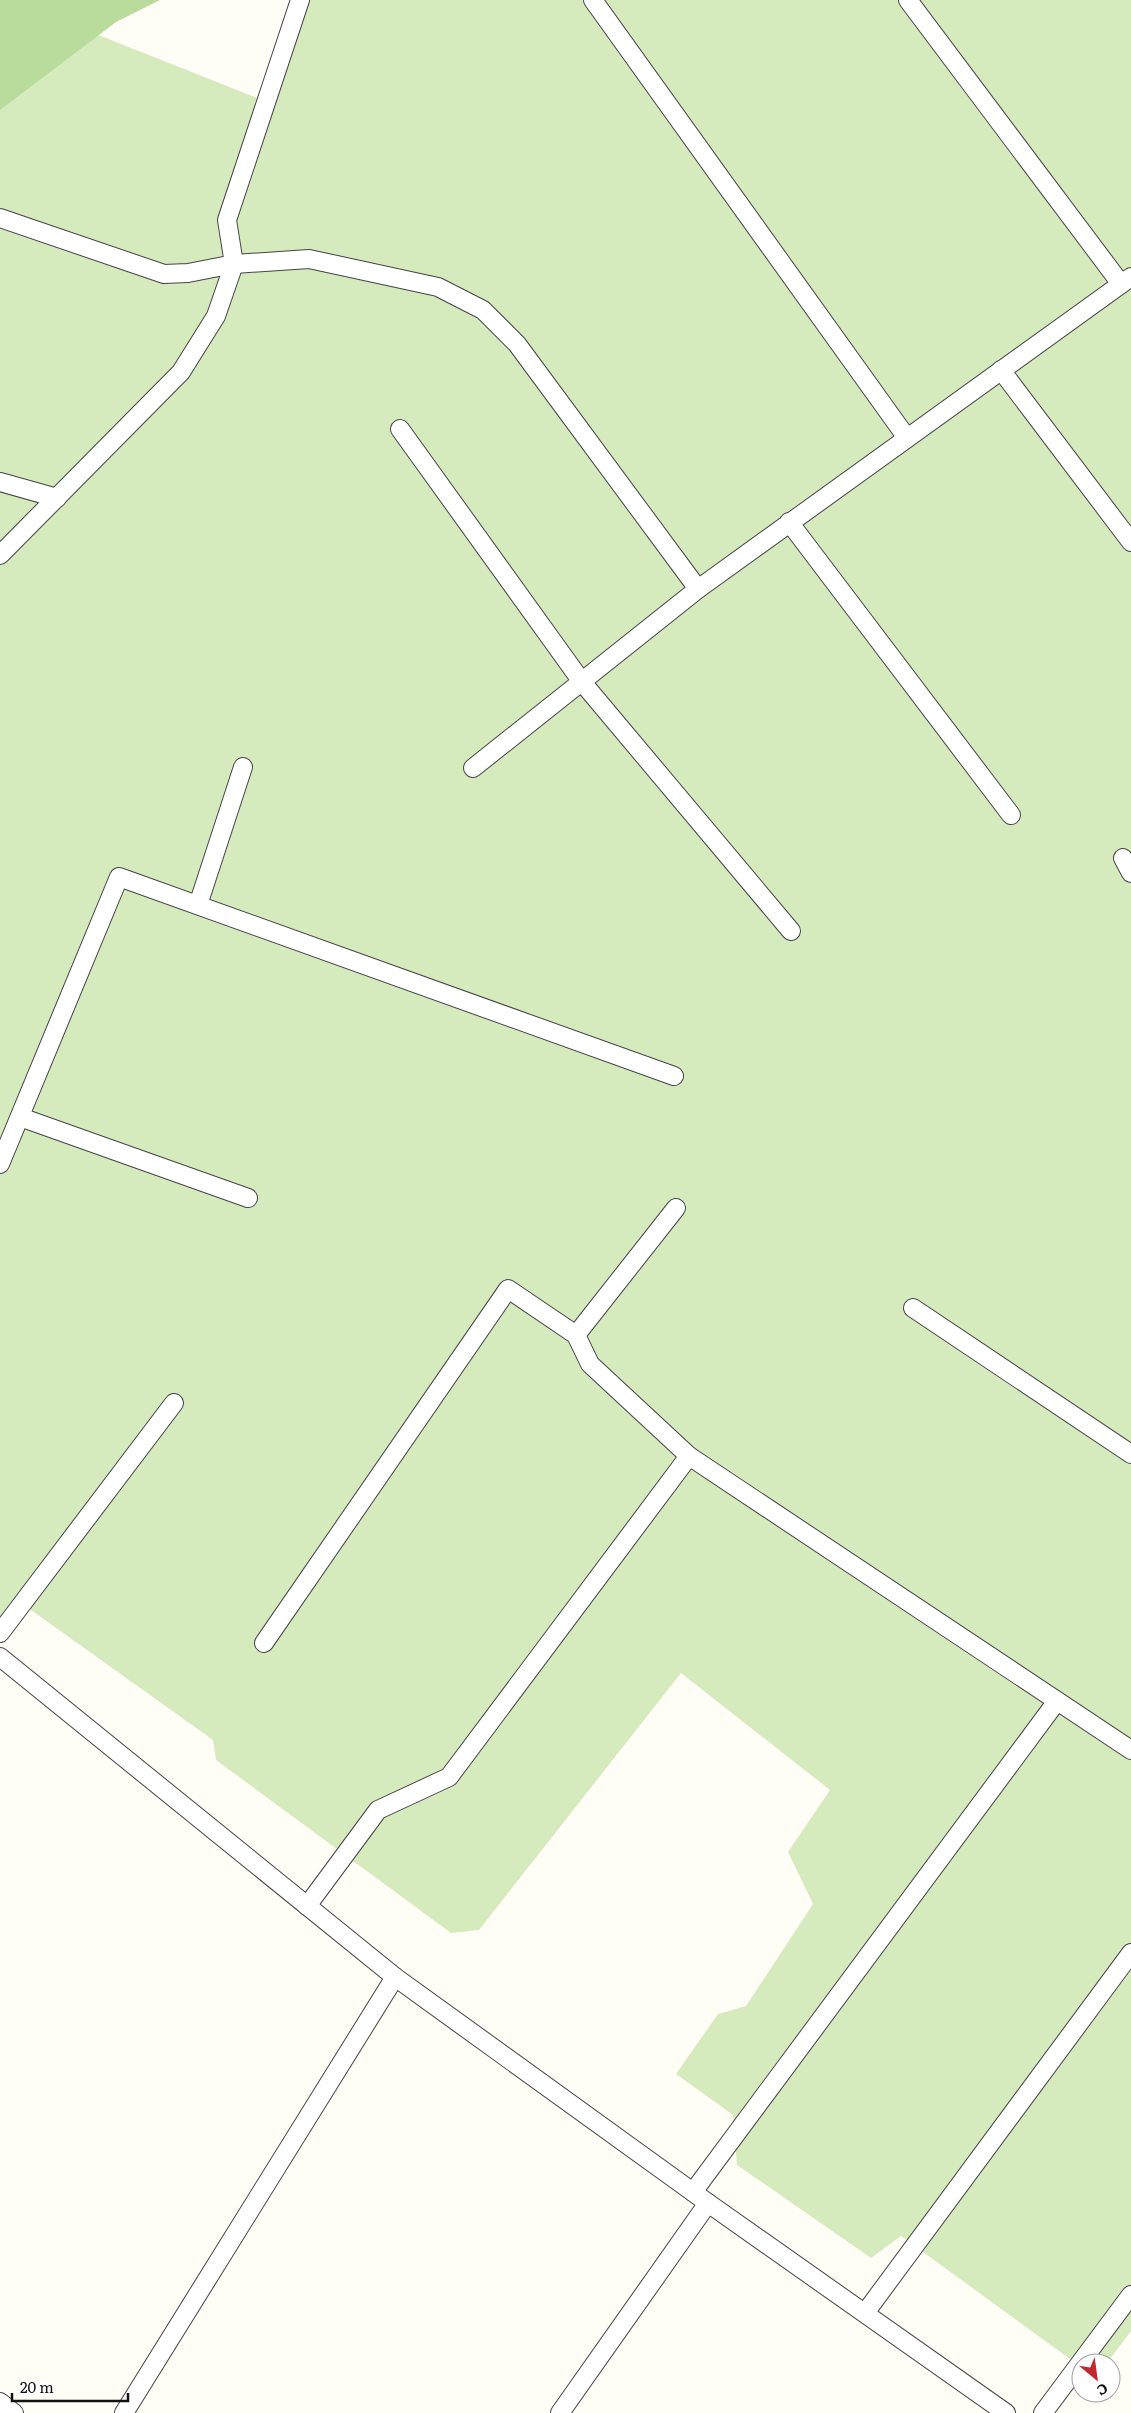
<svg xmlns="http://www.w3.org/2000/svg" width="1131" height="2413" font-family="Literata,serif">
	<style>
		.green { fill: #d5ebbd }
		.forest { fill: #b9dc9c }
		.lines { fill: none; stroke-linecap: round; stroke-linejoin: round }
		.lane-casing { stroke: #444; stroke-width: 20 }
		.lane { stroke: #fff; stroke-width: 18 }
	</style>
	<rect width="100%" height="100%" fill="#fffdf5"/>
	<polygon class="green" points="0,0 10,0 257,98 293,0 1131,0 1131,2331 1107,2363 1081,2363 1081,2367 901,2236 871,2258 737,2165 733,2115 676,2074 718,2014 746,2006 813,1904 788,1852 830,1790 681,1673 479,1930 451,1933 216,1760 213,1740 24,1605 0,1633"/>
	<polygon class="forest" points="0,0 160,0 116,22 0,110"/>
	<g class="lines">
		<defs>
			<g id="lane">
				<polyline points="593,0 907,438"/>
				<polyline points="908,0 1121,284"/>
				<polyline points="0,218 164,274 188,273 234,264 309,259 438,287 483,310 517,344 698,589 1131,277"/>
				<polyline points="1001,370 1131,542"/>
				<polyline points="400,429 582,682 791,931"/>
				<polyline points="0,482 57,498"/>
				<polyline points="789,522 1011,815"/>
				<polyline points="0,555 181,372 216,316 234,264 227,220 300,0"/>
				<polyline points="473,768 698,589"/>
				<polyline points="1123,858 1131,873"/>
				<polyline points="198,905 243,767"/>
				<polyline points="20,1117 248,1198"/>
				<polyline points="0,1164 119,877 674,1076"/>
				<polyline points="913,1308 1131,1454"/>
				<polyline points="576,1335 676,1208"/>
				<polyline points="0,1633 174,1403"/>
				<polyline points="264,1643 508,1289 576,1335 590,1364 689,1456 1131,1750"/>
				<polyline points="0,1657 395,1977 708,2203 1006,2413"/>
				<polyline points="307,1906 378,1810 449,1777 689,1456"/>
				<polyline points="693,2192 1057,1701"/>
				<polyline points="865,2313 1131,1953"/>
				<polyline points="0,2402 14,2413"/>
				<polyline points="124,2413 395,1977"/>
				<polyline points="560,2413 708,2203"/>
				<polyline points="1043,2413 1131,2295"/>
			</g>
		</defs>
		<use href="#lane" class="lane-casing"/>
		<use href="#lane" class="lane"/>
	</g>
	<g transform="translate(1096 2378) rotate(151)"><circle r="24" fill="#ffffff" stroke="#a0a0a0"/>
	<path d="M0-4L9 19L0 12L-9 19Z" fill="#c4262e"/>
	<text y="-8" font-size="14" font-weight="bold" text-anchor="middle" fill="#111111">С</text>
	</g>
	<path d="M12 2393v8h116v-8" fill="none" stroke="#111111" stroke-width="2.5"/>
	<text x="20" y="2393" font-size="15" fill="#111111" stroke="#ffffff" stroke-width="4" paint-order="stroke">20 m</text>
</svg>
